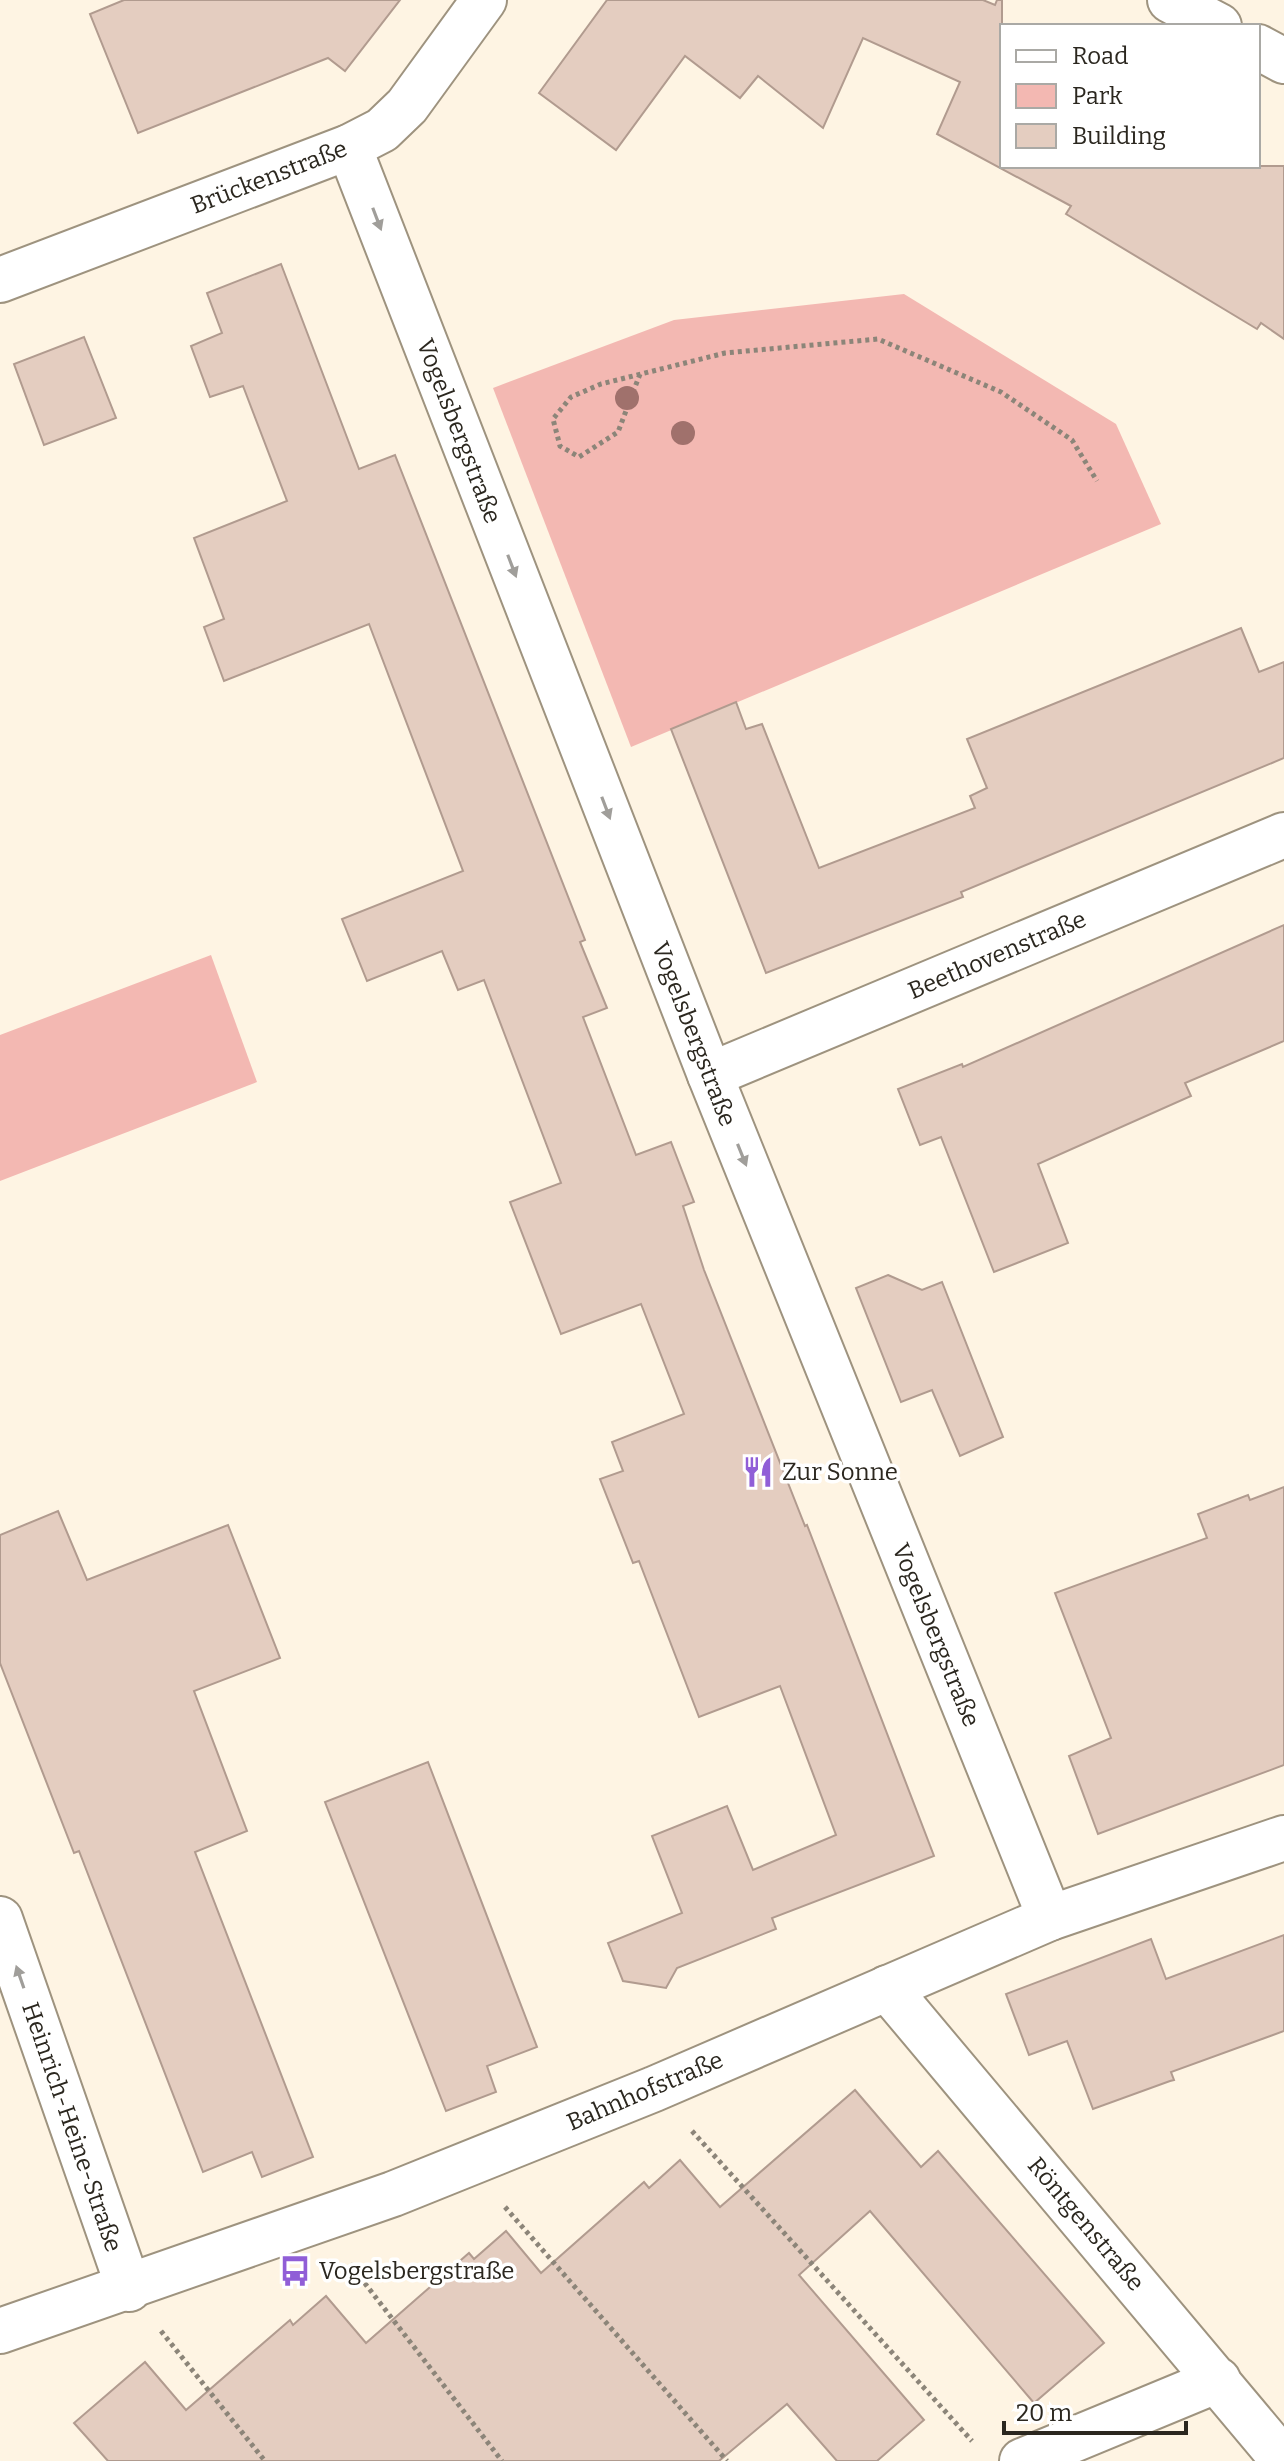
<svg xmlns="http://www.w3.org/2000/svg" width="1284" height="2461" font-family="Bitter,serif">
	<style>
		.green { fill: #f3b8b2 }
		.building { fill: #e4cdc0; stroke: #b19b8f; stroke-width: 2 }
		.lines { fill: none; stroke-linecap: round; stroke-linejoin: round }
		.minor-casing { stroke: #9e937f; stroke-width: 48 }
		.path { stroke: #8c8579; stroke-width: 5; stroke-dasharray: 4 4; stroke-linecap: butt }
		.minor { stroke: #fff; stroke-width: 44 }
		.tree { fill: #a0716c }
		.oneway { fill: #a09e9a }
		.labels { text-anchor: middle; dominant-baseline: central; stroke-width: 7; stroke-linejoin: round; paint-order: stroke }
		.street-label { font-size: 24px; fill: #2b271f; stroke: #fff }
		.poi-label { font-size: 24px; fill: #2b271f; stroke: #fff; text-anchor: start }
	</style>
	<rect width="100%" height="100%" fill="#fef4e3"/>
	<g class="green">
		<polygon points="904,294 1116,424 1161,524 631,747 493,388 674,320"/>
		<polygon points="211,955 257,1082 0,1181 0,1035"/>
	</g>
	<g class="building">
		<polygon points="124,0 400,0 345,71 328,58 138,133 90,14"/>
		<polygon points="607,0 983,0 995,5 997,0 1002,0 1002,166 1284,166 1284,339 1261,323 1257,329 1066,214 1071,206 937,134 960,82 863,38 823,128 758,76 740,98 685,56 616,150 539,93"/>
		<polygon points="281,264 359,469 395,455 585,940 580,942 607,1008 583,1017 636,1155 671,1142 694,1202 683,1206 704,1270 805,1526 807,1525 934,1856 772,1918 776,1929 677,1968 666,1988 623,1981 608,1943 682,1913 652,1836 727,1806 753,1870 836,1835 780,1686 699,1717 639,1561 633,1563 600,1479 623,1471 612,1442 684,1414 641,1304 561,1334 510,1202 561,1183 484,980 458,990 442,951 367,981 342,919 463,871 369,624 224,681 204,627 224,619 194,538 287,501 243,386 210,397 191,346 222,333 207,293"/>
		<polygon points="84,337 116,418 44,445 14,364"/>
		<polygon points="1241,628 1259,672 1284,662 1284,758 961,892 963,897 766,973 671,729 736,702 746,729 762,724 819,868 975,808 970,796 987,788 967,739"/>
		<polygon points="1284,925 1284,1041 1185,1083 1191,1096 1038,1164 1068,1243 994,1272 941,1137 920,1145 898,1089 962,1064 963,1067"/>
		<polygon points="888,1275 922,1290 942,1282 1003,1437 960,1456 932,1390 901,1402 856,1288"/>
		<polygon points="1284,1487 1284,1765 1098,1834 1069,1756 1111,1738 1055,1593 1207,1538 1198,1514 1248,1495 1250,1500"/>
		<polygon points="58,1511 87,1580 228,1525 280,1658 194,1691 247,1831 195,1852 313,2157 262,2177 252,2152 203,2172 79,1851 74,1853 0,1663 0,1535"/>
		<polygon points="428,1762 537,2047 487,2066 496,2092 446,2111 325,1802"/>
		<polygon points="1284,1935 1284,2031 1171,2072 1174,2080 1170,2081 1093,2109 1067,2041 1029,2055 1006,1994 1151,1939 1166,1979"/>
		<polygon points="855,2090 921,2167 938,2151 1104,2343 1034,2403 870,2211 799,2275 924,2420 877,2461 837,2461 787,2404 719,2461 108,2461 74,2423 145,2362 186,2410 290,2320 293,2325 326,2296 366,2343 469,2253 474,2259 506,2231 541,2273 644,2182 649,2188 680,2160 720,2207"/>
	</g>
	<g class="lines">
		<defs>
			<g id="minor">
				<polyline points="1170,0 1219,26"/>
				<polyline points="1258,47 1284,61"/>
				<polyline points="349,147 710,1075 1050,1918"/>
				<polyline points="0,280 349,147 382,130 407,106 484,0"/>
				<polyline points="710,1075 1284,835"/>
				<polyline points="0,1919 129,2289"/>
				<polyline points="887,1988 1284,2461"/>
				<polyline points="0,2331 393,2194 654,2089 1050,1918 1284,1838"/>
				<polyline points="1022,2461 1218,2380"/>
			</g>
		</defs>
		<use href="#minor" class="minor-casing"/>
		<g class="path">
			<polyline points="640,374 618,432 579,457 560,446 553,419 571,397 601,384 725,353 878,339 1001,392 1072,440 1097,481"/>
			<polyline points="692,2131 972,2441"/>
			<polyline points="505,2207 727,2461"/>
			<polyline points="350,2264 502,2461"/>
			<polyline points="161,2331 265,2461"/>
		</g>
		<use href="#minor" class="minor"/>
	</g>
	<g class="tree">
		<circle cx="627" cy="398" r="12"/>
		<circle cx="683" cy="433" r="12"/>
	</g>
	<defs><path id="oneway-solid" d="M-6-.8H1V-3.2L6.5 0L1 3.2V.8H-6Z" transform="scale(2)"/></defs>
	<g class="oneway">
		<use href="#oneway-solid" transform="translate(377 219) rotate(69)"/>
		<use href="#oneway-solid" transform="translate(512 566) rotate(69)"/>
		<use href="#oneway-solid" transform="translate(606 808) rotate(69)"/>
		<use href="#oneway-solid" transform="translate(742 1155) rotate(68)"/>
		<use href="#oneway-solid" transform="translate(20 1977) rotate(-109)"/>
	</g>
	<defs>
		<symbol id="restaurant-bare" viewBox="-9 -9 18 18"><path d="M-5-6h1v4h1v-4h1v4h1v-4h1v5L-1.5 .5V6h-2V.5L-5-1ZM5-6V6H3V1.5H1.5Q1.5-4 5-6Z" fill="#905ed7" stroke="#fff" stroke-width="2.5" paint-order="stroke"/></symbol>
		<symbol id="bus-bare" viewBox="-9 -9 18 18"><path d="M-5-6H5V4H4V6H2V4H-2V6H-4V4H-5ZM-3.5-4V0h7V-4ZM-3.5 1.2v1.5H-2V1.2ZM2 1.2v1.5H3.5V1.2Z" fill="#905ed7" stroke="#fff" stroke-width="2.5" paint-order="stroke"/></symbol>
	</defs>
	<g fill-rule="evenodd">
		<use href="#restaurant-bare" x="736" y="1450" width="44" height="44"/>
		<use href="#bus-bare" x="273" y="2249" width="44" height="44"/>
	</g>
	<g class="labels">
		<g class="street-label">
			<text transform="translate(269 177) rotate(-21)">Brückenstraße</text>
			<text transform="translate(459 431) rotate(69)">Vogelsbergstraße</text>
			<text transform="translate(997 955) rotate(-23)">Beethovenstraße</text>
			<text transform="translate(694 1034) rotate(69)">Vogelsbergstraße</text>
			<text transform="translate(936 1635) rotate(68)">Vogelsbergstraße</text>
			<text transform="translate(645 2091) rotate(-23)">Bahnhofstraße</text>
			<text transform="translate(72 2127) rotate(71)">Heinrich-Heine-Straße</text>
			<text transform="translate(1086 2224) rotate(50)">Röntgenstraße</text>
		</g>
		<g class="poi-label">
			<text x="782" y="1472">Zur Sonne</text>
			<text x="319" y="2271">Vogelsbergstraße</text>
		</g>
	</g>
	<rect x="1000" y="24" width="260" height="144" fill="#ffffff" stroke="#aaa9a5" stroke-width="2"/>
	<rect x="1016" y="50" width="40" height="12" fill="#ffffff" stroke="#aaa9a5" stroke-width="2"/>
	<text x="1072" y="64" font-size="24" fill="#2b271f">Road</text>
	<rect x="1016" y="84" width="40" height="24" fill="#f3b8b2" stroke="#aaa9a5" stroke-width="2"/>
	<text x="1072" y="104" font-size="24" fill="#2b271f">Park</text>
	<rect x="1016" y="124" width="40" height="24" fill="#e4cdc0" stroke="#aaa9a5" stroke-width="2"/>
	<text x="1072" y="144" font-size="24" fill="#2b271f">Building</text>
	<path d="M1004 2421v12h182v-12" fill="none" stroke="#2b271f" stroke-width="4"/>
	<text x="1016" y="2421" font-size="24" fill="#2b271f" stroke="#ffffff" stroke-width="6" paint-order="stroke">20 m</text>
</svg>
